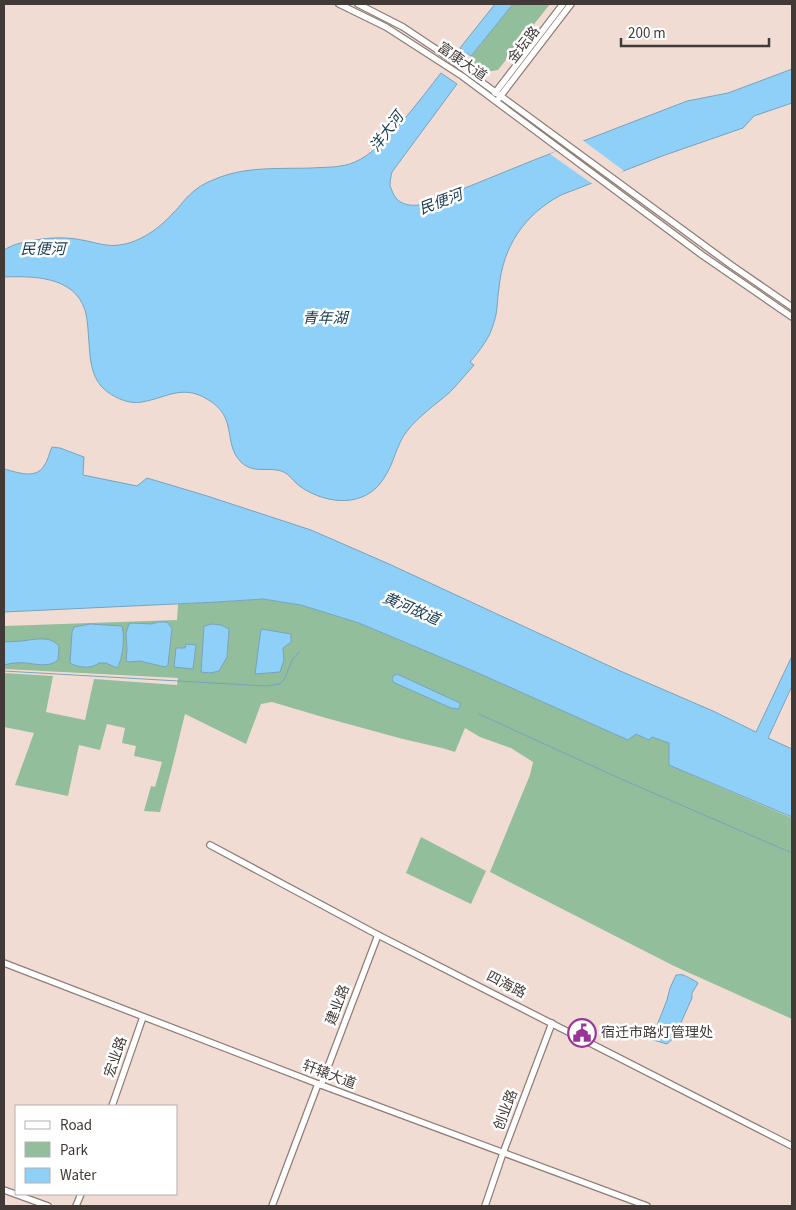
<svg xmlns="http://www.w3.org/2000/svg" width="796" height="1210" font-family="'Source Sans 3','Noto Sans SC',sans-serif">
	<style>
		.green { fill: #93be9b }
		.water { fill: #8fd0f8; stroke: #78a3be }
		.pier { fill: #f1dcd4 }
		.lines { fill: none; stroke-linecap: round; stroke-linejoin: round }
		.stream { stroke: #78a3be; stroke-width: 1 }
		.canal { stroke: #8fd0f8; stroke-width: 5 }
		.tertiary-casing { stroke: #8f7d76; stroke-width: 8 }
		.tertiary { stroke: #fff; stroke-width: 5.5 }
		.labels { text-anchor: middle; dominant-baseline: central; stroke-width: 5; stroke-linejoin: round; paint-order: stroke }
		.street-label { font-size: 14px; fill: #423a37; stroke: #fff }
		.poi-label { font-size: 14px; fill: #423a37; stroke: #fff; text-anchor: start }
		.water-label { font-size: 15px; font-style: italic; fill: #173c50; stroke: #fff }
	</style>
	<rect width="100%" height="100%" fill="#f1dcd4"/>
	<g class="green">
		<polygon points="513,4 550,4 498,70 485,72 468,60"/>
		<polygon points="263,599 301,605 359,623 478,673 635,734 649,739 652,736 670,743 669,765 792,818 792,1019 674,966 490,872 530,775 533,762 511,748 480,737 465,728 455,752 442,748 403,739 326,718 272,702 261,704 246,744 185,714 173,763 160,812 144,811 151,786 155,787 162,762 134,756 136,746 122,743 125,728 107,724 100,750 79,745 68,796 15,785 34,733 4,727 4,673 53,676 46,712 85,720 94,679 177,685 178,678 4,669 4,626 177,620 178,604"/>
		<polygon points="421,837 486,871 471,904 406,873"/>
	</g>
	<g class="water">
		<polygon points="495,4 513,4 471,56 460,48"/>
		<path d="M792,69V103L754,116L743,128L665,155L561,195C524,215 503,246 499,288C497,299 498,311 494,322C490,338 480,350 470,362L474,365C466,374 458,384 449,393C435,405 419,416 407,431C396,445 394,464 384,478C366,508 327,505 301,487C296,484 292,478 287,474C273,464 255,476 241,462C222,443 239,417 207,399C182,384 166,398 142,402C128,405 110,396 101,386C91,374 90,358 89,343C88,332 88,320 85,310C74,276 33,276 4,277V250C9,247 15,244 21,243C40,238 63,236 82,240C94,242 106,247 119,245C139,243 160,228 173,213C177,210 180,205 183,202C191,192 202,184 213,180C244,166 278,169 311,168C326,167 341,168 355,162C385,149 421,98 441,73L457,84L392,172C391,176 390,181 390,185C390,186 392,191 393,193C399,207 415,207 428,203L534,160L687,101L728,93Z"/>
		<path d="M52,447L60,448L84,457L83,475L137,486L147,478L204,495L311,530L389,564L618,670L713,711L756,732L792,656V686L768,738L792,749V817L669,765V743L652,737L649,740L636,734L628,740L478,673L359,623L301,605L263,599L217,602L4,612V469C17,472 35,480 44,466C48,461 49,453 52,447Z"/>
		<polygon points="158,622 167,622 172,628 168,665 165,667 140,661 129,662 126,661 127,650 126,633 129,624 132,623 152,624"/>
		<path d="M90,624L122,626C125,635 123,660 117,668L106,663H99C92,669 78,668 70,663L72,632L74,627Z"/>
		<polygon points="212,624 221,625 229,629 227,657 219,671 210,673 201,672 204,626"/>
		<polygon points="261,629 291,634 291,642 283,648 284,660 280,672 255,674"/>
		<path d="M36,639C46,639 51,638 59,646L58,660C46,670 30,661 16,663C12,663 8,664 4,665V642L22,641Z"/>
		<polygon points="186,644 196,645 193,669 174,667 176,648 185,648"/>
		<polygon points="397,674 460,703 460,706 459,709 451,708 395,683 392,680 393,676"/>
		<path d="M676,975C679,975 681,974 683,975C686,976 696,981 698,983L692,993V998L679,1027L677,1035L667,1044L653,1040L652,1038L667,1000L670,988Z"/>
	</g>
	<polygon class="pier" points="581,139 624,171 594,185 550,154"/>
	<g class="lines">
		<g class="stream">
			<polyline points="4,671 266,686 280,684 285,678 292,660 299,652"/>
			<polyline points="479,714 621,779 792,853"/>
		</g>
		<polyline class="canal" points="462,55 469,47"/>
		<defs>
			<g id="tertiary">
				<polyline points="339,4 386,27 462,76 702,255 792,317"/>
				<polyline points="358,4 403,27 442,53 731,265 792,307"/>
				<polyline points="495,93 563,4"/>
				<polyline points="499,98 571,4"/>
				<polyline points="210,845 378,935 792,1146"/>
				<polyline points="4,963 321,1085 647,1206"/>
				<polyline points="321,1085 378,935"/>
				<polyline points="112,1106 143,1017"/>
				<polyline points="4,1190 48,1206"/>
				<polyline points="76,1206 81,1194"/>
				<polyline points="272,1206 318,1084"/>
				<polyline points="485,1206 503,1153 552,1023"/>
			</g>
		</defs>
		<use href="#tertiary" class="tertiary-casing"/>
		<use href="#tertiary" class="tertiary"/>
	</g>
	<defs>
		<symbol id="civic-ring" viewBox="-11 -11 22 22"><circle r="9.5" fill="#fff" stroke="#9a3499" stroke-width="1.5"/><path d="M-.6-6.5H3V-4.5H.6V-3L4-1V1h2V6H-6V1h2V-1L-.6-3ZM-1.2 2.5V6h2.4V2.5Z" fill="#9a3499"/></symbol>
	</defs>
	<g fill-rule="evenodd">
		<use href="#civic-ring" x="566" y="1017" width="32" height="32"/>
	</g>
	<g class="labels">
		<g class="street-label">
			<text transform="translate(524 45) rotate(-52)">金坛路</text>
			<text transform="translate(462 62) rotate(35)">富康大道</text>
			<text transform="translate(506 985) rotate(27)">四海路</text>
			<text transform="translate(338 1005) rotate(-69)">建业路</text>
			<text transform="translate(116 1057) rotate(-71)">宏业路</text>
			<text transform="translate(329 1075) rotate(21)">轩辕大道</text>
			<text transform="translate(506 1110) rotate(-69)">创业路</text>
		</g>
		<g class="poi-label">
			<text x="601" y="1033">宿迁市路灯管理处</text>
		</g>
		<g class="water-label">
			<text transform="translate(387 132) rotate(-53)">洋大河</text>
			<text transform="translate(441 202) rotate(-21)">民便河</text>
			<text x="43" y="249">民便河</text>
			<text x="325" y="318">青年湖</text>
			<text transform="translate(411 609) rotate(23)">黄河故道</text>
		</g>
	</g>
	<rect width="796" height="1210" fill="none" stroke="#423a37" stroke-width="10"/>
	<rect x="15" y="1105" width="162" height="90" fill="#ffffff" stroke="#b3b0af"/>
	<rect x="25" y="1121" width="25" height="8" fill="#ffffff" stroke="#b3b0af"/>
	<text x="60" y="1130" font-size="15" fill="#423a37">Road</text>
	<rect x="25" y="1142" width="25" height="15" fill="#93be9b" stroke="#b3b0af"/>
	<text x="60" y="1155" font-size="15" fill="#423a37">Park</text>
	<rect x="25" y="1168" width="25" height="15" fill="#8fd0f8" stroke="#b3b0af"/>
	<text x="60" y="1180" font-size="15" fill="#423a37">Water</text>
	<path d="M621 38v8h148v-8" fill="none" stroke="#423a37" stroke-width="2.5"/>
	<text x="628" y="38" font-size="15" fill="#423a37" stroke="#ffffff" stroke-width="4" paint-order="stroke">200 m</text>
</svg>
